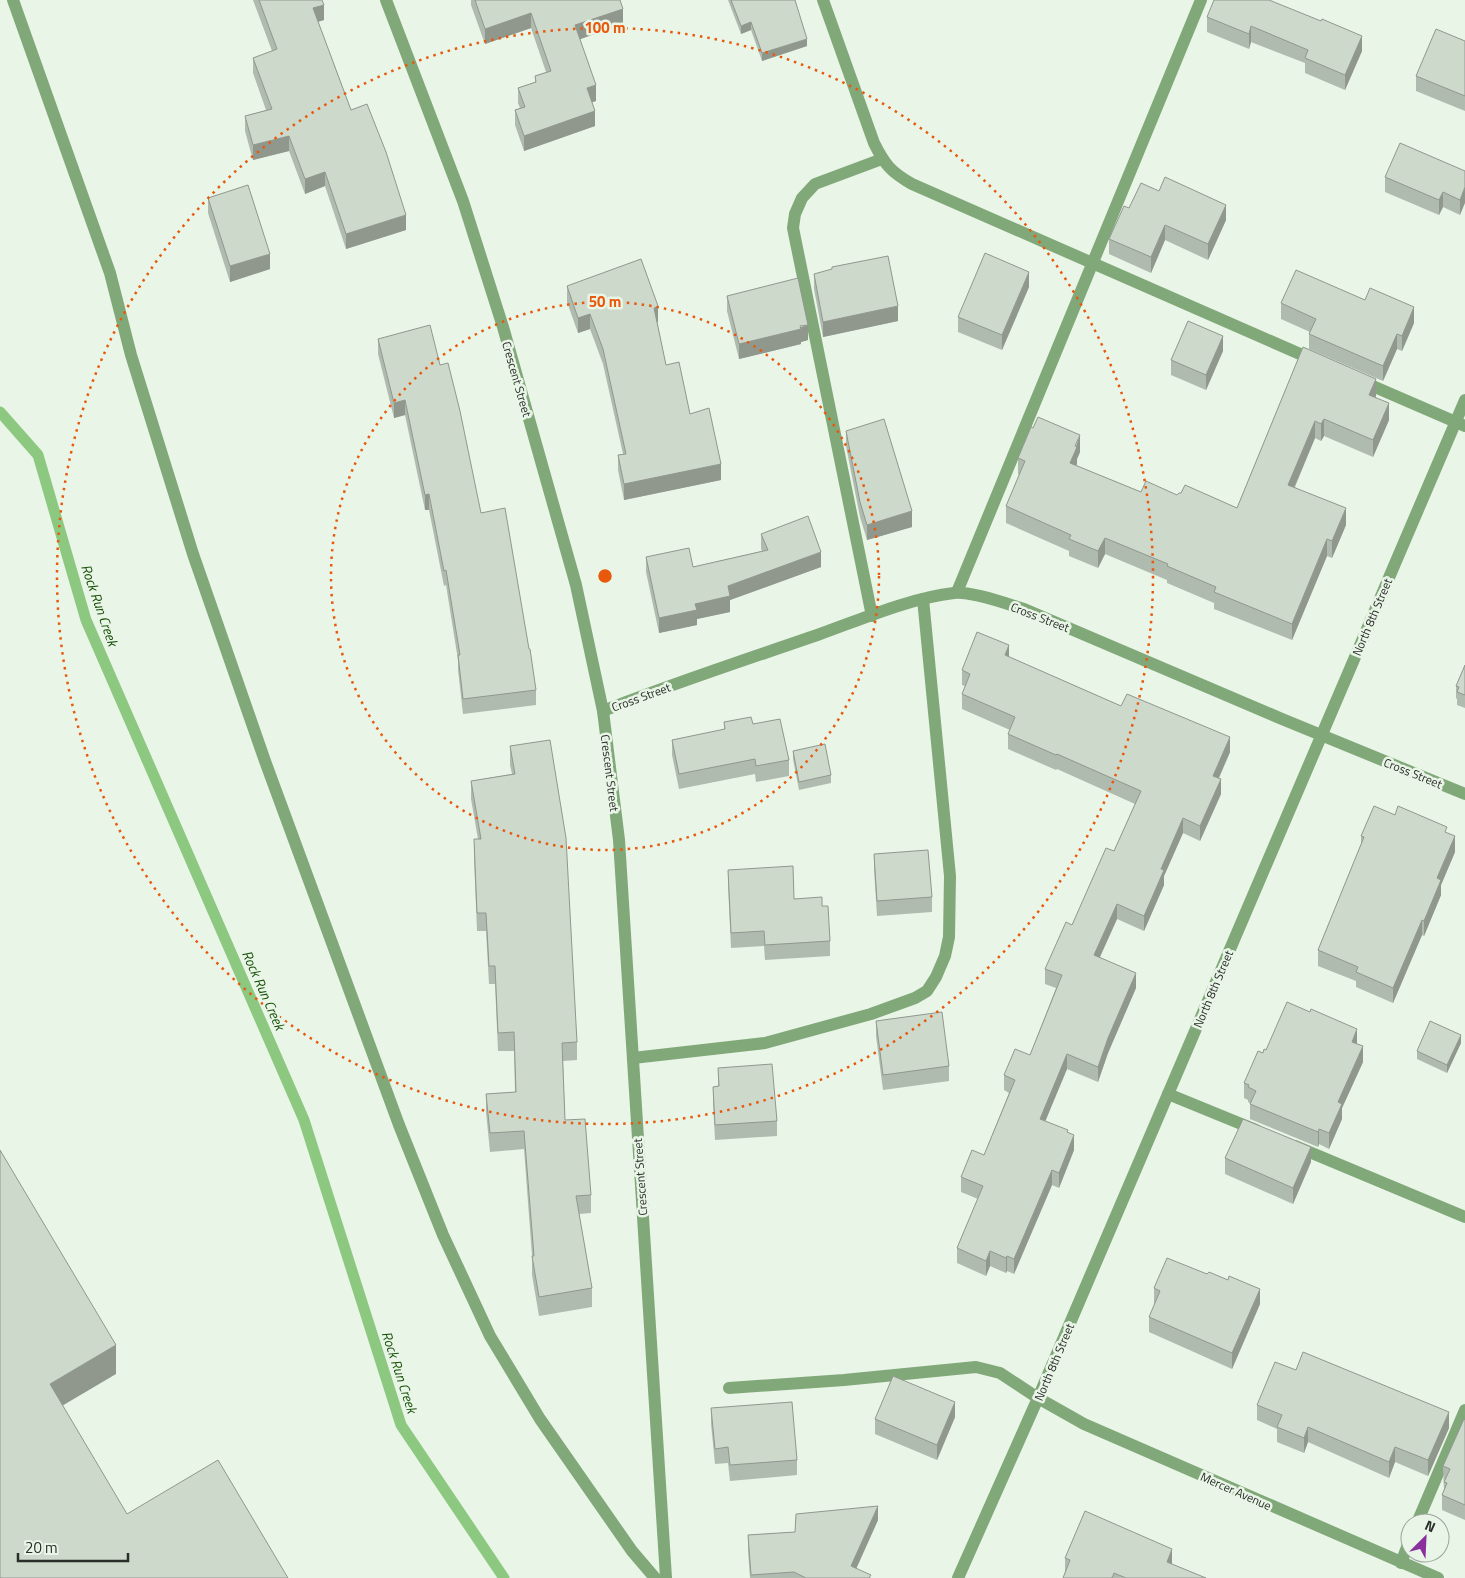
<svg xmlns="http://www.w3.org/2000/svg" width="1465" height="1578" font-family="'Titillium Web',sans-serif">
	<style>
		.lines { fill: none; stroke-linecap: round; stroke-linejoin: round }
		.stream { stroke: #8dc881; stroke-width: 11 }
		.lane { stroke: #81a879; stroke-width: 12 }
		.street { stroke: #81a879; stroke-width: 12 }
		.wall { fill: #b0bbaf }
		.shaded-wall { fill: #90988e }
		.building { fill: #cdd9cb; stroke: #90988e }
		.ring { fill: none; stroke: #e8590c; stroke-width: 2.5; stroke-dasharray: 2.5 5 }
		.labels { text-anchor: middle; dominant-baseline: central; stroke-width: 5; stroke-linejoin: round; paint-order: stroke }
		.street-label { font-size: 12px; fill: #292e28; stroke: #e9f5e7 }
		.water-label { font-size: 14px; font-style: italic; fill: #175008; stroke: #e9f5e7 }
		.centre { fill: #e8590c; stroke: #e9f5e7; stroke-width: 2.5 }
		.ring-label { font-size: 15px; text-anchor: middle; font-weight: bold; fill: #e8590c; stroke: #e9f5e7; stroke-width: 5; stroke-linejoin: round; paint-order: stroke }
	</style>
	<rect width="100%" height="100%" fill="#e9f5e7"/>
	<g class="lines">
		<polyline class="stream" points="0,412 38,455 86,620 304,1120 401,1425 504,1578"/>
		<g class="lane">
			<polyline points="13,0 110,273 131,355 193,554 265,761 399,1125 443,1235 490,1336 540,1419 632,1551 655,1578"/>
			<path d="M823,0L874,143C885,165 891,172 912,184L1316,361"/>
			<polyline points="1361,381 1465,426"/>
			<polyline points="957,592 1201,0"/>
			<polyline points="872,616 793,228 795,214 802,198 815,184 882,159"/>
			<polyline points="633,1058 765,1043 871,1014 915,998 927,991 936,977 945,956 949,937 950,876 923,599"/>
			<polyline points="1168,1094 1256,1130"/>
			<polyline points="1295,1146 1465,1217"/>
			<polyline points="729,1388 844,1380 976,1367 1000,1373 1038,1398"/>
			<polyline points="1417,1523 1465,1410"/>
			<polyline points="1401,1563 1410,1539"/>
		</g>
		<g class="street">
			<polyline points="386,0 463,201 503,327 576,585 603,711 619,840 666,1578"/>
			<path d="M603,711C674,683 748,659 820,634C862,619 910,598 954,593C972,591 1007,604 1024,609L1282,719L1465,794"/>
			<polyline points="1038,1398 1084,1424 1438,1578"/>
			<polyline points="958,1578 1038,1398 1465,400"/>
		</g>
	</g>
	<g class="wall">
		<polygon points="253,0 322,0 324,20 318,22 351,110 406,230 346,249 325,186 305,194 289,151 253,160 245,131 245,116 266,110 253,73 253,58 272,51"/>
		<polygon points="471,0 620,0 623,24 580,39 596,101 592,102 595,126 524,151 515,125 515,110 520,108 518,103 518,88 535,82 535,76 546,72 531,28 485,44 471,5"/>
		<polygon points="728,0 795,0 807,46 762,61 751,30 741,34"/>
		<polygon points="1207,17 1362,51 1345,90 1305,73 1305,63 1251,42 1249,49 1207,32"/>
		<polygon points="1465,41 1465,111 1416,91 1416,76"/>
		<polygon points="1465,171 1460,215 1443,207 1439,215 1385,192 1385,177"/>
		<polygon points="208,198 270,269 230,282 208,213"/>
		<polygon points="1129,208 1226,220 1208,260 1165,240 1151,273 1109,254 1109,239"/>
		<polygon points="814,274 898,321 823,337 814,289"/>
		<polygon points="567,286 658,322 657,322 666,365 721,480 624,500 618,470 618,455 623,454 603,364 590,329 578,333 567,302"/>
		<polygon points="1029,287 1002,350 958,332 958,317"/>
		<polygon points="727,296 808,340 801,342 801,344 739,359 727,311"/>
		<polygon points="1281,303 1414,323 1402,351 1397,349 1383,381 1309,349 1309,334 1310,332 1281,319"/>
		<polygon points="378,339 440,365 481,513 536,690 536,705 463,714 458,670 458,660 446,585 444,586 429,510 425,510 405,415 394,418 378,354"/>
		<polygon points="1303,347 1376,396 1376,397 1389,420 1373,457 1324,436 1321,441 1315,438 1295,487 1346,525 1332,558 1327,556 1292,640 1214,609 1214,603 1167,583 1167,580 1105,554 1098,568 1069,556 1069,551 1006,523 1006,506 1019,475 1018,474 1018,458 1080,452 1077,459 1076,466 1141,492 1177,495 1237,508"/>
		<polygon points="1223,351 1206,390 1171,375 1171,360"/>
		<polygon points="846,431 912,527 867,540 860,517 846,446"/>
		<polygon points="761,534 821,567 730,600 730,612 697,619 697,625 659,633 646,572 646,557 693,567 762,551 761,549"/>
		<polygon points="1009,657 1121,706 1230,752 1219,778 1221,794 1200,841 1183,833 1164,876 1164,885 1144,931 1117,919 1100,957 1136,988 1108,1053 1098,1082 1067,1069 1045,1121 1068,1133 1074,1150 1059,1188 1052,1185 1014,1274 1007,1271 1006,1273 990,1266 986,1276 957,1263 957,1248 978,1199 961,1192 961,1177 984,1155 1009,1093 1004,1090 1004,1075 1030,1055 1056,988 1045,984 1045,969 1072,925 1114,851 1135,804 1057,769 1056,770 1008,749 1008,734 1010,730 962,709 962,694 965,686 962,685 962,670"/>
		<polygon points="1465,665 1465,708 1457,705 1457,699 1456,698 1456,686"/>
		<polygon points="724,722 789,760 789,776 756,782 755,774 679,789 672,755 672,740 724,730"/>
		<polygon points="510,746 577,1042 577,1060 563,1061 565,1120 591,1195 591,1213 579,1214 592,1288 592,1307 539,1316 532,1275 532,1256 524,1149 490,1152 486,1112 486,1094 515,1092 514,1051 498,1051 495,984 489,984 486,931 477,931 474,858 474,839 478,839 471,799 471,781 512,774 510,765"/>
		<polygon points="793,751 831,775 831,783 799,790 793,759"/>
		<polygon points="1395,815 1447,833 1455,852 1441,885 1441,895 1424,936 1422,935 1393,1003 1356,987 1356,981 1318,966 1318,950 1361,845 1361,836"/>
		<polygon points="874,854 932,897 932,912 877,916 874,869"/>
		<polygon points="728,870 794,899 822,906 830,941 830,956 765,960 764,946 731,948 728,885"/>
		<polygon points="876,1021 949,1066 949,1081 883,1090 876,1036"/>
		<polygon points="1461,1043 1447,1073 1417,1059 1417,1051"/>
		<polygon points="1357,1044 1363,1062 1342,1108 1342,1119 1329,1149 1319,1144 1318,1147 1250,1119 1250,1103 1248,1102 1248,1100 1244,1098 1244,1083 1266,1050"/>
		<polygon points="718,1068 777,1121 777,1136 715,1140 713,1102 713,1087 718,1086"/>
		<polygon points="1225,1158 1311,1162 1293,1204 1225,1174"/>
		<polygon points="1154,1288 1260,1304 1232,1369 1149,1332 1149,1317 1155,1304 1154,1304"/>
		<polygon points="1296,1370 1449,1428 1428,1476 1395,1462 1389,1478 1308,1442 1304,1453 1277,1442 1277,1429 1257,1420 1257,1405"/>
		<polygon points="711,1408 797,1460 797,1475 730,1481 728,1463 715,1464 711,1424"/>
		<polygon points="955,1417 937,1460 875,1434 875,1419"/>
		<polygon points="1465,1420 1465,1520 1442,1510 1442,1495 1444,1490 1443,1466"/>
		<polygon points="878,1520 856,1569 871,1578 750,1578 748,1550 748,1535 795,1532"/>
		<polygon points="1065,1558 1172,1565 1206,1578 1063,1578 1065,1572"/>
	</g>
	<g class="shaded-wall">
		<polygon points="324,5 324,20 313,23 313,8"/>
		<polygon points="623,9 623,24 575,41 575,25"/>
		<polygon points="531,13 531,28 485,44 485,29"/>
		<polygon points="751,22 751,30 741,34 741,26"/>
		<polygon points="1251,26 1251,42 1249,49 1249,34"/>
		<polygon points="1362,36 1362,51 1345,90 1345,75"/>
		<polygon points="807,39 807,46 762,61 762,53"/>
		<polygon points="596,85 596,101 587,104 587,88"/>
		<polygon points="595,111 595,126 524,151 524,136"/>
		<polygon points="289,136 289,151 253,160 253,145"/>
		<polygon points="325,172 325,186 305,194 305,179"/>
		<polygon points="1465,187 1465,203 1460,215 1460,200"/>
		<polygon points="1443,192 1443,207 1439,215 1439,200"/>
		<polygon points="1226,205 1226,220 1208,260 1208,244"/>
		<polygon points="406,215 406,230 346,249 346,234"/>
		<polygon points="1165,225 1165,240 1151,273 1151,257"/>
		<polygon points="270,254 270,269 230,282 230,266"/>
		<polygon points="1029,272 1029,287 1002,350 1002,335"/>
		<polygon points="658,306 658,322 654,323 654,308"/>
		<polygon points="898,306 898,321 823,337 823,322"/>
		<polygon points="1414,307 1414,323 1402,351 1402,336"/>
		<polygon points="590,314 590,329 578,333 578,318"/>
		<polygon points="808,325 808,340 801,342 801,344 739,359 739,344"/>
		<polygon points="1397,334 1397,349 1383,381 1383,366"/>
		<polygon points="1223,336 1223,351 1206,390 1206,375"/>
		<polygon points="1376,379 1376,396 1369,412 1369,395"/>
		<polygon points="405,400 405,415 394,418 394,403"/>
		<polygon points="1389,403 1389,420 1373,457 1373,440"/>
		<polygon points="1324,419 1324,436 1321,441 1321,424"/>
		<polygon points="1315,421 1315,438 1288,502 1288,485"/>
		<polygon points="1080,435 1080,452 1077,459 1077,464 1070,480 1070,463"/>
		<polygon points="721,464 721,480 624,500 624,484"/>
		<polygon points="429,494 429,510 425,510 425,495"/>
		<polygon points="1346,508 1346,525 1332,558 1332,541"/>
		<polygon points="912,511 912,527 867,540 867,525"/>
		<polygon points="1105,538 1105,554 1098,568 1098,551"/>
		<polygon points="1327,539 1327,556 1292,640 1292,624"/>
		<polygon points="821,552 821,567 730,600 730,612 697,619 697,625 659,633 659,618 695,604 728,586"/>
		<polygon points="1009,645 1009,660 1005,655"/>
		<polygon points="1230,737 1230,752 1213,791 1213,776"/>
		<polygon points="1221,779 1221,794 1200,841 1200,826"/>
		<polygon points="1183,818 1183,833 1164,876 1164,885 1144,931 1144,916 1161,869"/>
		<polygon points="1455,836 1455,852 1441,885 1441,895 1424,936 1424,921 1437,878"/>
		<polygon points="1117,904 1117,919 1094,970 1094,955"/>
		<polygon points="1422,920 1422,935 1393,1003 1393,988"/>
		<polygon points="1136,973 1136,988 1108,1053 1098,1082 1098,1067 1108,1038"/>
		<polygon points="1357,1029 1357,1045 1352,1042"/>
		<polygon points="1461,1035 1461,1043 1447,1073 1447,1065"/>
		<polygon points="1363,1046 1363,1062 1342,1108 1342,1119 1329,1149 1329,1133 1338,1102"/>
		<polygon points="1067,1054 1067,1069 1040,1134 1040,1119"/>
		<polygon points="1319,1129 1319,1144 1318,1147 1318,1132"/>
		<polygon points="1074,1135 1074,1150 1059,1188 1059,1173"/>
		<polygon points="1311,1147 1311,1162 1293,1204 1293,1188"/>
		<polygon points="1052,1170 1052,1185 1014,1274 1014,1259"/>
		<polygon points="990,1251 990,1266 986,1276 986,1261"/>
		<polygon points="1007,1256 1007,1271 1006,1273 1006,1258"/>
		<polygon points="1260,1289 1260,1304 1232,1369 1232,1353"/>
		<polygon points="116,1345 116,1374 50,1413 50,1384"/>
		<polygon points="955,1402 955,1417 937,1460 937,1445"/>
		<polygon points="1449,1412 1449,1428 1428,1476 1428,1460"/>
		<polygon points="1308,1427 1308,1442 1304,1453 1304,1438"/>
		<polygon points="1395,1447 1395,1462 1389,1478 1389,1462"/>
		<polygon points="878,1506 878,1520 852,1578 851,1566"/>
		<polygon points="1172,1549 1172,1570 1167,1562"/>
	</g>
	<g class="building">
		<polygon points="259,0 322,0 324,5 313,8 351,110 367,104 386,152 406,215 346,234 325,172 305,179 289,136 253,145 245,116 272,109 253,58 277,49"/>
		<polygon points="475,0 620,0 623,9 575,25 596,85 587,88 595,111 524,136 515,110 525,107 518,88 536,82 535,76 551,71 531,13 485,29"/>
		<polygon points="731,0 795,0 807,39 762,53 751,22 741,26"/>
		<polygon points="1214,0 1269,0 1321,21 1322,19 1362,36 1345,75 1305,58 1308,50 1251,26 1249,34 1207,17"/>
		<polygon points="1436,29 1465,41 1465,96 1416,76"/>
		<polygon points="1400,143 1465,171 1465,187 1460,200 1443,192 1439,200 1385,177"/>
		<polygon points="1165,177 1226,205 1208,244 1165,225 1151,257 1109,239 1124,206 1129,208 1141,183 1159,191"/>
		<polygon points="248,185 270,254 230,266 208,198"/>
		<polygon points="985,253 1029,272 1002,335 958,317"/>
		<polygon points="888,256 898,306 823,322 814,274 832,269 832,267"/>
		<polygon points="641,259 658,306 654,308 666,365 679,362 690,414 709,408 721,464 624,484 618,455 626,454 603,349 590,314 578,318 567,286"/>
		<polygon points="1296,270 1365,300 1370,288 1414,307 1402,336 1397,334 1383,366 1309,334 1316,319 1281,303"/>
		<polygon points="798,278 808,325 800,326 801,329 739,344 727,296"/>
		<polygon points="1188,321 1223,336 1206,375 1171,360"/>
		<polygon points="430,325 440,365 448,363 460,411 481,513 505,508 529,649 530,649 536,690 463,699 458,655 460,655 446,570 444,571 429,494 425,495 405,400 394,403 378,339"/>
		<polygon points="1303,347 1376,379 1369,395 1389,403 1373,440 1324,419 1321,424 1315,421 1288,485 1346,508 1332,541 1327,539 1292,624 1214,592 1216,587 1167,566 1168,564 1105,538 1098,551 1069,539 1071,535 1006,506 1025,461 1018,458 1031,427 1033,428 1038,417 1080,435 1075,446 1077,447 1070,463 1141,492 1146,481 1177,495 1179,493 1181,493 1185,485 1237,508"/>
		<polygon points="884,419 912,511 867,525 860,502 846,431"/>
		<polygon points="808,516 821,552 728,586 730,596 695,604 697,610 659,618 646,557 689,548 693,567 768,550 761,534"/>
		<polygon points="977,632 1009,645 1005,655 1121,706 1127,694 1230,737 1213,776 1221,779 1200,826 1183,818 1161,869 1164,870 1144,916 1117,904 1094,955 1136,973 1108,1038 1098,1067 1067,1054 1040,1119 1068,1130 1067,1132 1074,1135 1059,1173 1052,1170 1014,1259 1007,1256 1006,1258 990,1251 986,1261 957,1248 983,1186 961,1177 972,1150 984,1155 1015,1080 1004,1075 1015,1049 1030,1055 1062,975 1045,969 1066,922 1072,925 1106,848 1114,851 1141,791 1057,754 1056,755 1008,734 1015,717 962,694 970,674 962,670"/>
		<polygon points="1465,665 1465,695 1457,692 1459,687 1456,686"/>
		<polygon points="751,717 753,724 780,719 789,760 756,766 755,759 679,774 672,740 725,729 724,722"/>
		<polygon points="550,740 566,838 577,1042 562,1043 565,1120 585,1119 591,1195 576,1196 592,1288 539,1297 532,1256 534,1256 524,1131 490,1133 486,1094 516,1092 514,1032 498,1033 495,966 489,966 486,913 477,913 474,839 481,839 471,781 515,774 510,746"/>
		<polygon points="825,744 831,775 799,782 793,751"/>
		<polygon points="1374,806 1395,815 1398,806 1447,827 1445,832 1455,836 1437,878 1441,880 1424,921 1422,920 1393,988 1356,972 1358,967 1318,950 1364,837 1361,836"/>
		<polygon points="928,850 932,897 877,901 874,854"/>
		<polygon points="793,866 794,899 822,897 822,906 828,906 830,941 765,945 764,931 731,933 728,870"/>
		<polygon points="1287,1002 1310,1012 1311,1009 1357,1029 1352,1042 1363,1046 1338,1102 1342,1104 1329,1133 1319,1129 1318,1132 1250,1104 1256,1091 1248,1087 1249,1085 1244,1083 1258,1051 1263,1053 1264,1049 1266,1050"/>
		<polygon points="942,1012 949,1066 883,1075 876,1021"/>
		<polygon points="1430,1021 1461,1035 1447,1065 1417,1051"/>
		<polygon points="772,1064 777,1121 715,1125 713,1087 719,1086 718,1068"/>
		<polygon points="1243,1119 1311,1147 1293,1188 1225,1158"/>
		<polygon points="0,1150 116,1345 50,1384 127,1514 218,1460 288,1578 0,1578"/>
		<polygon points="1167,1258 1207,1274 1209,1272 1228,1280 1229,1276 1260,1289 1232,1353 1149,1317 1160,1291 1154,1288"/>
		<polygon points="1303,1352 1449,1412 1428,1460 1395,1447 1389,1462 1308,1427 1304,1438 1277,1427 1282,1415 1257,1405 1275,1362 1296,1370"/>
		<polygon points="893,1376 955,1402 937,1445 875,1419"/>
		<polygon points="792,1402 797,1460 730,1465 728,1447 715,1449 711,1408"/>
		<polygon points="1464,1419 1465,1420 1465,1505 1442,1495 1447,1483 1444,1482 1450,1469 1443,1466"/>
		<polygon points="878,1506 851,1566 871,1575 869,1578 806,1578 794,1572 751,1575 748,1535 795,1532 796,1514"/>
		<polygon points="1085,1511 1172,1549 1167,1562 1206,1578 1126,1578 1114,1573 1112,1578 1063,1578 1070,1560 1065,1558"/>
	</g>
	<g class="ring">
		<circle cx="605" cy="576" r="274"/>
		<circle cx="605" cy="576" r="548"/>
	</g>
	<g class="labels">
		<g class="street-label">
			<text transform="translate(517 379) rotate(74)">Crescent Street</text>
			<text transform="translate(1040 617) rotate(21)">Cross Street</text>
			<text transform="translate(1372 617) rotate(-67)">North 8th Street</text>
			<text transform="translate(641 697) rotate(-20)">Cross Street</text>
			<text transform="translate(610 773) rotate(83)">Crescent Street</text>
			<text transform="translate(1413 773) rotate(22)">Cross Street</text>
			<text transform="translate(1213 989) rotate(-67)">North 8th Street</text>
			<text transform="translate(640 1177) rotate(-94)">Crescent Street</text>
			<text transform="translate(1054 1362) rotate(-67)">North 8th Street</text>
			<text transform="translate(1236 1491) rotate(24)">Mercer Avenue</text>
		</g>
		<g class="water-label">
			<text transform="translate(100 605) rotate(71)">Rock Run Creek</text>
			<text transform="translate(264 990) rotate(66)">Rock Run Creek</text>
			<text transform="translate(400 1372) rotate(72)">Rock Run Creek</text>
		</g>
	</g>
	<circle cx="605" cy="576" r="8" class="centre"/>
	<g class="ring-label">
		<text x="605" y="33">100 m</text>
		<text x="605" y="307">50 m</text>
	</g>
	<g transform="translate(1425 1538) rotate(24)"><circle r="24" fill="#e9f5e7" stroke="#9ca59b"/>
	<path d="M0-4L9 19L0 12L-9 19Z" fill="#89309c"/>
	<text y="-8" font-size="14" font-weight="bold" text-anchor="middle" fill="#292e28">N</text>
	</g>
	<path d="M18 1553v8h110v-8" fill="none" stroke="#292e28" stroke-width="2.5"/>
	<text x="25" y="1553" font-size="15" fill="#292e28" stroke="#e9f5e7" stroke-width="4" paint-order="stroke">20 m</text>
</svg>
